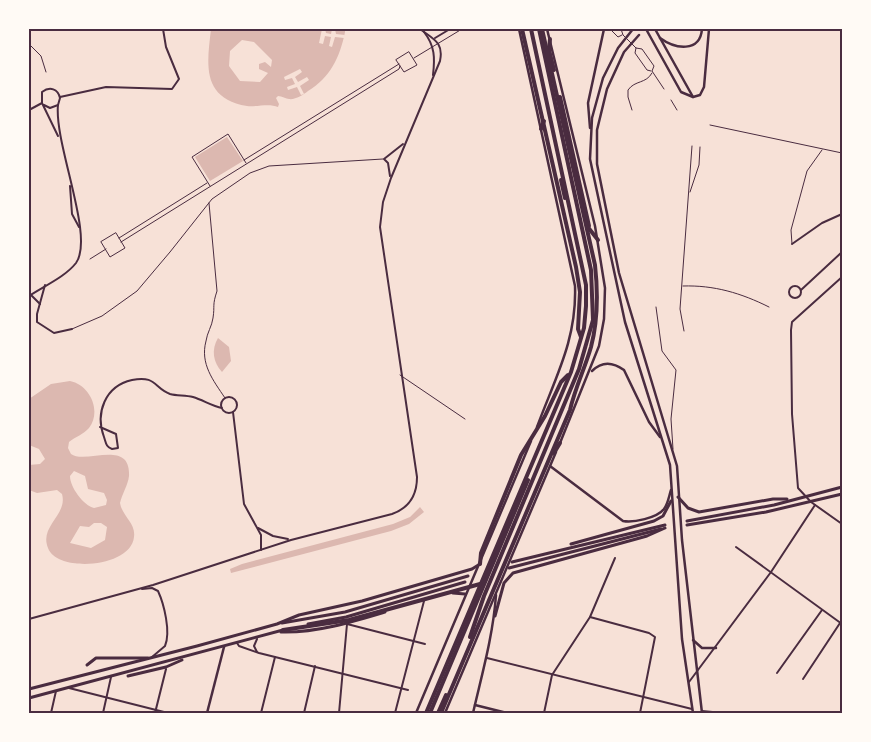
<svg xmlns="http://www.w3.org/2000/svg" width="871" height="742" font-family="'Source Sans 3',sans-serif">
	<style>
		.water { fill: #dcb8b0; fill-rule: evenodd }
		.pier { fill: #f7e1d7 }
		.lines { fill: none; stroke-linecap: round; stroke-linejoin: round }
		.service { stroke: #4a2c40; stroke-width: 1 }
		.pedestrian { stroke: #4a2c40; stroke-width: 1 }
		.minor { stroke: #4a2c40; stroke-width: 2 }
		.tertiary { stroke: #4a2c40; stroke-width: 2.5 }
		.secondary { stroke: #4a2c40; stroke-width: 2.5 }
		.primary { stroke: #4a2c40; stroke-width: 3 }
		.trunk { stroke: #4a2c40; stroke-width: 3 }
		.motorway { stroke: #4a2c40; stroke-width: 4 }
		.neatline { fill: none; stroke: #4a2c40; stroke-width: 2 }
	</style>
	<rect width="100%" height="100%" fill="#f7e1d7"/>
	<g class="water">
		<path d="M211,29H345V32C340,57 330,78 308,91C303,95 295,100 289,99C286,99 282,96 278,96L276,98L279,104L278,107C269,103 257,107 247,106C201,98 207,64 211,29ZM242,40L254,42L272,60L271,67L265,62L259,64V69L268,73L260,82L240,81L229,66L230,51Z"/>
		<polygon points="227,137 243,161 210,181 195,157"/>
		<path d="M218,338L229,347L231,361L222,372C213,362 211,350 218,338Z"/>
		<path d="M70,381C90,385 102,411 89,428C84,434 75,437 69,442L68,448L71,454C85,465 131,438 129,476C128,485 122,494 120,503C122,516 136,523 134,537C131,568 57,573 48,548C39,526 68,515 62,494L57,490L37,493L29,490V465L40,464L45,459L39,449L29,445V399L51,384ZM74,471L85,476L88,489L104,493L107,500L106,505L94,508C83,505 70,487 70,476ZM94,523H101L107,527L105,540L91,548L70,543L80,526L89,527Z"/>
		<polygon points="420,507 424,512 409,524 391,531 231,573 230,569 242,564 393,524 410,517"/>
	</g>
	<g class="pier">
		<polygon points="322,29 325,29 326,33 331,34 332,29 335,29 336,34 345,35 344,38 335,37 332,47 329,46 331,37 325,36 323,44 319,43"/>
		<polygon points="300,69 302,72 295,77 298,82 307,77 309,80 300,86 304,94 301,95 297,87 288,90 287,87 295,84 292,78 285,80 284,77"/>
	</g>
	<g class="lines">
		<polyline class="service" points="656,307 662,351 676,370 671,419 673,449"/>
		<g class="pedestrian">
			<polyline points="610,29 618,37 622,35"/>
			<polyline points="621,29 623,35 636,48 642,49 654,66 652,71 664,89"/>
			<polyline points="29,44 41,56 46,72"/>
			<polyline points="636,48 635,53 647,70 651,71"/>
			<polygon points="409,52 417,65 404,72 396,60"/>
			<polyline points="414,58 462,29"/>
			<polyline points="671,100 677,110"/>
			<path d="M632,110L628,97V90C635,80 646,84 652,73"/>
			<polyline points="710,125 842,153"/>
			<polyline points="244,160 399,64"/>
			<polyline points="210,186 192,157 228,134 246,163"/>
			<polyline points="690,192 699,165 700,147"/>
			<path d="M209,203L217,291C212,306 215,305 213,318C212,326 207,333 206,341C200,364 213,380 225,398"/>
			<polygon points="116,233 125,248 110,257 101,242"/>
			<polyline points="119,238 207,183"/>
			<polyline points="121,242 399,69 400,66"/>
			<polyline points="792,244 791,230 807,171 822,150"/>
			<polyline points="90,259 106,249"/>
			<path d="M683,286C714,285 741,293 769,307"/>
			<polyline points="72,329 102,316 137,291 170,252 212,199 250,173 269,166 383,159"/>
			<polyline points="684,331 680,309 692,146"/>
			<polyline points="400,375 465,419"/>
		</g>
		<g class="minor">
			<path d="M424,32C435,46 435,58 433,75"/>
			<polyline points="435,38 450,29"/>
			<polyline points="60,97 106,87 172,89 179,79 166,47 163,29"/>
			<path d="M44,105L50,108L58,105L60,98C58,89 50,86 42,92V103L58,136"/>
			<polyline points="29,110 42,103"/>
			<polyline points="390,176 388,163 384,159 403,144"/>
			<polyline points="70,186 72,214 79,227"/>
			<polyline points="792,244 822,223 842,214"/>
			<polyline points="842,277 792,322 791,330 792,414 798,488 811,502 842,524"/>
			<polyline points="45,285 37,314 37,322 54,333 72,329"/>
			<circle cx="795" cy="292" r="6"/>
			<polyline points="801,290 842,252"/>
			<polyline points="31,295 40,304"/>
			<path d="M29,296C44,286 65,277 76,263C95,237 54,144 58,105"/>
			<circle cx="229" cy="405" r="8"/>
			<polyline points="233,412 244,504 261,535 261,550"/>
			<path d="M100,427L116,434L118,448L112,449C106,447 106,443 104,437C95,413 105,386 132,380C156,375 154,388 170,394C177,396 185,395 193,397C203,400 212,406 222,408"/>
			<polyline points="258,528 273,536 288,539"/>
			<polyline points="736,547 842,624"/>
			<path d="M142,589L152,588L158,591C164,604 171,632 165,646L152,657"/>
			<polyline points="590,617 649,633 655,637 640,713"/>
			<path d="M29,619L153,585L291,540L392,514C409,508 417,495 417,477L380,227L383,202L391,178L440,61C444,42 433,39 420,29"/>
			<polyline points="347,624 425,644"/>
			<polyline points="257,639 254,646 257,652"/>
			<polyline points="237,643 239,646 259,653 408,690"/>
			<polyline points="487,658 692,709"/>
			<polyline points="777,673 822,610"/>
			<polyline points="803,679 842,620"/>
			<polyline points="689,682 771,572 815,505"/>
			<polyline points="69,688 168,713"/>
			<polyline points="702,711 723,713"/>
			<polyline points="51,713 56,691"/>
			<polyline points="103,713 111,677"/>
			<polyline points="155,713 166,669"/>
			<polyline points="261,713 275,657"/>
			<polyline points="304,713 315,666"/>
			<polyline points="339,713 347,624"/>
			<polyline points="395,713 424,601"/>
			<polyline points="544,713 552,675 590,617 615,558"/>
		</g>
		<g class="tertiary">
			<polyline points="646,29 681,92 693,97 700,95 704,87 709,29"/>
			<polyline points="655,29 693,97"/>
			<path d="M550,466L623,521C633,523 657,518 664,509C668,504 669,496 671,490"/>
			<polyline points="475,705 507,713"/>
			<polyline points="207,713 224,647"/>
			<path d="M473,713C482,674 493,636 496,595"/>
		</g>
		<g class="secondary">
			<path d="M519,29L575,286C577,340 555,378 537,427"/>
			<polyline points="547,29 595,226 605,288 604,319 599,346 560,443"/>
			<polyline points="633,29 618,48 603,78 592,118 590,159 625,322 670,465 682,639 693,713"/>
			<polyline points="639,35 624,52 607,89 597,130 597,164 619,273 677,466 682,540 702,713"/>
			<path d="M660,38C675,49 700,53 702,29"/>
			<polyline points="590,128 588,103 604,29"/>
			<path d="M592,371C602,361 613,362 624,370L649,422L660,437"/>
			<polyline points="693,640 702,648 716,648"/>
			<polyline points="416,713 531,441"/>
			<polyline points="445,713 556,452"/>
		</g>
		<g class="primary">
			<polyline points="678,497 688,508 699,512 773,499 787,499"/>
			<polyline points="687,521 774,505 842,487"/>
			<polyline points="687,525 766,512 842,494"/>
			<polyline points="571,544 654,521 663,516 671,501"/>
			<polyline points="512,562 665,525"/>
			<polyline points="509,568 661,529"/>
			<polyline points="495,616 504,583 513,573 647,536 665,528"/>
			<polyline points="282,623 345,612 468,576"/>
			<polyline points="308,624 346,617 465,582"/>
		</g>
		<g class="trunk">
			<polyline points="453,593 465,594"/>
			<path d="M281,632C316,633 352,622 385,612"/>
			<polyline points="87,665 96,658 148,658"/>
			<polyline points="128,676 166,667 182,660"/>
			<polyline points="29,689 197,646 277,624 299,615 362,601 472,569 480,564"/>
			<polyline points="29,698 283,630"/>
		</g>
		<g class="motorway">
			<polyline points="522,29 576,267 580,292 578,329 581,337"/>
			<polyline points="550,39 549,50 554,70"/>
			<polyline points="560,97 589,226"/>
			<polyline points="541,129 544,121"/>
			<polyline points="561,180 565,198"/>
			<polyline points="587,226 598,240"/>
			<polyline points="554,453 560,443"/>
			<polyline points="480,564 481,553 521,455 545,416 561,382 568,375"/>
			<polyline points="283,630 349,620 480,584"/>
			<polyline points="470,637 484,596 579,369 593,320 591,270 539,29"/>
			<polyline points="426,713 571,372 584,328 586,306 586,285 531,29"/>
			<polyline points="430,713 528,480"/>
			<polyline points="438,713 446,695"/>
			<path d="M441,713L570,410C575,388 585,368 591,347C598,320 598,292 595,265L542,29"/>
		</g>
	</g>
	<rect width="871" height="742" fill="none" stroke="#fffaf5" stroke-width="60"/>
	<rect x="30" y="30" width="811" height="682" class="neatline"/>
</svg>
